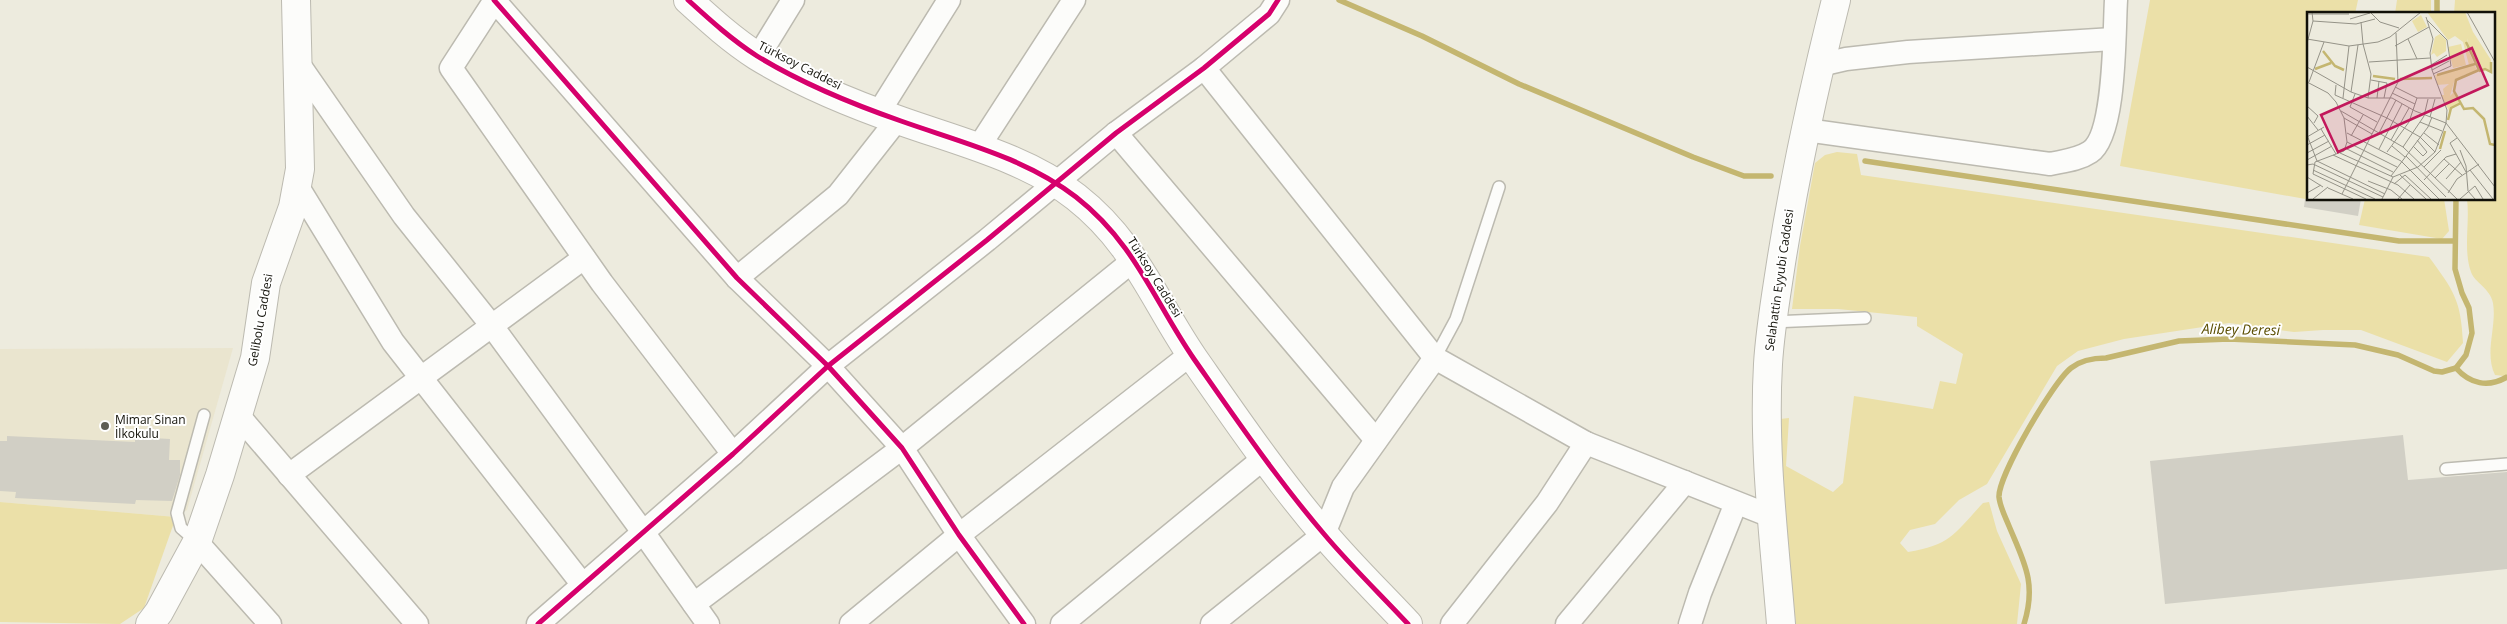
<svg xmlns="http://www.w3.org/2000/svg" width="2507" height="624" font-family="'Open Sans',sans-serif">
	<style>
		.built { fill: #eae5cf }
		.green { fill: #ebe0a8 }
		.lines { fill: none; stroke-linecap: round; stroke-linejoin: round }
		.stream { stroke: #c4b670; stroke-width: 5.5 }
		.building { fill: #d1cfc5 }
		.lane-casing { stroke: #bcbab0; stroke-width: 14 }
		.street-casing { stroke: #bcbab0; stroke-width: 25 }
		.secondary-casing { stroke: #bcbab0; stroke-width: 30 }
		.lane { stroke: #fcfcfa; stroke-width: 11 }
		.street { stroke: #fcfcfa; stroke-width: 22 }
		.secondary { stroke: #fcfcfa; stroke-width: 28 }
		.cycleway-casing { stroke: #fff; stroke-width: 8 }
		.cycleway { stroke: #d6006c; stroke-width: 5 }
		.poi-dot { fill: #5e5d53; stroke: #fff; stroke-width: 2 }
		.labels { text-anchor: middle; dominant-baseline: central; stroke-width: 4; stroke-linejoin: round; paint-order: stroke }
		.street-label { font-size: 12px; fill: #111008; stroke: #fff }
		.poi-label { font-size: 12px; fill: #111008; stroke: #fff; text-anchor: start }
		.water-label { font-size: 14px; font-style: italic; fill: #5a4d00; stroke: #fff }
		.inset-river { fill: none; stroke: #c4b670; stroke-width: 2.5 }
		.inset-road { fill: none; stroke: #959388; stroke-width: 1 }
		.view { fill: #c2185b; fill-opacity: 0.15; stroke: #c2185b; stroke-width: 2.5 }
		.inset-edge { fill: none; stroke: #111008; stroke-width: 2.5 }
	</style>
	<rect width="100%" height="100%" fill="#edebde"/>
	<polygon class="built" points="233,348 187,510 176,517 0,502 0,349"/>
	<g class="green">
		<polygon points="2150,0 2358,0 2355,14 2308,14 2308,199 2322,199 2322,202 2120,166"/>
		<polygon points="2397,0 2431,0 2431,14 2395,14"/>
		<path d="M2455,0H2507V374L2504,376L2495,375C2484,353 2497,327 2493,303C2490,288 2475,283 2471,272C2463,250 2470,222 2467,199H2493V14H2454Z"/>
		<path d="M1837,152L1857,154L1861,175L2429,257C2454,291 2461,300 2463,343L2447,362L2361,330H2323L2294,332L2229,323L2124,339L2078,351L2057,366L1987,484L1959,500L1935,524L1910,530L1900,543L1908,552C1951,545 1955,533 1983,503L1989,502L1997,531L2021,584L2017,624H1796C1789,556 1781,488 1780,419L1789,418L1786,466L1833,492L1843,483L1854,396L1933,409L1940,381L1956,384L1963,354L1917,326V317L1838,309H1792L1800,246L1815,163L1825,155Z"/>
		<polygon points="2365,199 2444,199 2449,231 2442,239 2359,225"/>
		<polygon points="0,502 176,517 144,608 120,624 0,622"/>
	</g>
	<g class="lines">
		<g class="stream">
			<polyline points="1339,0 1422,36 1519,84 1693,157 1744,176 1771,176"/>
			<polyline points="2437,14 2437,0"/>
			<polyline points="1865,161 2399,241 2454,241"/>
			<path d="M2456,368C2470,384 2488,388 2507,377"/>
			<path d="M2024,624C2037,583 2024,562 2009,526C2005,516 2000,507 1999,497C1998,476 2053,382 2071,368C2081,360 2094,358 2106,358L2179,341L2229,339L2355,345L2398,355L2434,371L2442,372L2456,368L2466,355L2472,333L2469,308L2462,293L2455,269L2456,199"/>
		</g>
	</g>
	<g class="building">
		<polygon points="2305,199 2361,199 2358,216 2304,207"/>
		<polygon points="2403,435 2408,480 2507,472 2507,569 2165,604 2150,461"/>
		<polygon points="7,436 135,442 135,437 170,439 169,460 180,460 180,475 172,501 136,500 135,504 15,498 16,492 0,491 0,441 7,441"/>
	</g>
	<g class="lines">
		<defs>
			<g id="lane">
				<polyline points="1772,322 1865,318"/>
				<polyline points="1435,358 1456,319 1499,187"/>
				<polyline points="2446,469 2507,464"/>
				<polyline points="196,541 181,528 177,513 204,415"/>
			</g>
			<g id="street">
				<polyline points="494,0 737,278 828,366 902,448 959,535 1024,624"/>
				<polyline points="495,0 451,68 602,283 733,454"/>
				<polyline points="758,57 793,0"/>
				<polyline points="298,63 404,216 492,326 643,532 708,624"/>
				<polyline points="1820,65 1846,59 1908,52 2113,39"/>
				<polyline points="1204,68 1435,358 1586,443 1773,517"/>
				<polyline points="879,112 949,0"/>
				<path d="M1806,130L2050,164C2064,161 2078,160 2090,152C2116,135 2114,31 2116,0"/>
				<polyline points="1116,133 1376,440"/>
				<polyline points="978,148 1074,0"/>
				<polyline points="298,187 393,342 583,585"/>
				<polyline points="737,278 838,195 897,120"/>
				<polyline points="238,415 417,624"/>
				<polyline points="289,475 584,258"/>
				<polyline points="197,542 270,624"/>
				<polyline points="694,604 902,448 1135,259"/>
				<polyline points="538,624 733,454 828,366 987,240 1116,133 1204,68 1269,14 1278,0"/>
				<polyline points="851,624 959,535 1191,354"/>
				<polyline points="1062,624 1264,458"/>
				<polyline points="1212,624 1324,534 1343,487 1435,358"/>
				<polyline points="1452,624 1547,503 1586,443"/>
				<polyline points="1567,624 1685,482"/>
				<polyline points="1690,624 1700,593 1736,503"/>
			</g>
			<g id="secondary">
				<path d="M688,0C710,20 732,40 757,56C801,83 852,104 901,121C960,142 1026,158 1076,197C1135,243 1154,301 1194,359C1236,419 1277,479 1324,534C1350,565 1380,594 1408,624"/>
				<polyline points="150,624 159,612 197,542 220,475 255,358 266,283 293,207 300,169 296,0"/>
				<path d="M1781,624C1774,537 1763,451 1768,364C1770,330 1776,296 1781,263C1795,174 1814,87 1836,0"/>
			</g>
		</defs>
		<use href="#lane" class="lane-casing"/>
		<use href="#street" class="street-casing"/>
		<use href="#secondary" class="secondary-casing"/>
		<use href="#lane" class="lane"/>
		<use href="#street" class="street"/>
		<use href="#secondary" class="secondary"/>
		<defs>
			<g id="cycleway">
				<polyline points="494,0 737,278 828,366 902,448 959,535 1024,624"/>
				<path d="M688,0C710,20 732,40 757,56C801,83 852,104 901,121C960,142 1026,158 1076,197C1135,243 1154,301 1194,359C1236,419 1277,479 1324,534C1350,565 1380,594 1408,624"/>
				<polyline points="538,624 733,454 828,366 987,240 1116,133 1204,68 1269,14 1278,0"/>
			</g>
		</defs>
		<use href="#cycleway" class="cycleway-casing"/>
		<use href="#cycleway" class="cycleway"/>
	</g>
	<circle class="poi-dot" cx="105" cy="426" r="5"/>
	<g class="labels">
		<g class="street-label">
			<text transform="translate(800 65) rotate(27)">Türksoy Caddesi</text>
			<text transform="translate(1155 277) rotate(58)">Türksoy Caddesi</text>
			<text transform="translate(1779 280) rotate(-82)">Selahattin Eyyubi Caddesi</text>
			<text transform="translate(260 320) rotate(-80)">Gelibolu Caddesi</text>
		</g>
		<g class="poi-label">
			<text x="115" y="419">Mimar Sinan<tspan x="115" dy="14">İlkokulu</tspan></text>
		</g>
		<g class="water-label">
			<text transform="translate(2241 329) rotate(1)">Alibey Deresi</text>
		</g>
	</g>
	<g transform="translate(2307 12)">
		<rect width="188" height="188" fill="#edebde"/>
		<path d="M120,0H158L166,20L184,48V59L177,56L174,59L170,53L160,34L161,26L159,34L167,51L162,53L156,30L148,24L141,28ZM114,3L120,15L111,20L105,9ZM133,22L139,28V39L130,45L127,41L124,43L128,25ZM154,32L159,53L146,56L141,35ZM167,53L171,59L157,63L147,70L143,84L147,80L153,91L142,99L134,83H137L136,77L142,72L130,73L128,63Z" fill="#ebe0a8"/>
		<path class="inset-river" d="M159,30L172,58L149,68L147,79L157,97L166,96L177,107L183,132L188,133M16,39L28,54L37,58M8,57L24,51M172,59L178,57L184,60V50M130,63L168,52M66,64L88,67M93,67L125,66M141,108L144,96L154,91M133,137L138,119"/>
		<path class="inset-road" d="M63,0L73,10L92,16M160,0L188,50M0,2H42M43,7L63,1M120,8L140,28L144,54L126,62M6,9L49,12L68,7M54,10L56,32L64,62L61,86M0,27L42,34L71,30L83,25L114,0M101,27L110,47M0,31L6,9L5,0M88,34L122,15M62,50L123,46M124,53L140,43M0,55L44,80L61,86H85L108,99L139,111M125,58L142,49M64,68L80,71L77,86M0,70L21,81L29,90L37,106L40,130L37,139L8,150L6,162L59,187M2,70L17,30M29,73L28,83L80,106L113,125L128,140M88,75L110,86H134M44,80L51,33M85,81L108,92M48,82L43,95L70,110M36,86L42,34M70,86L72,69M0,94L11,104L7,111M34,99L96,135L150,187M0,104L11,118M123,105L128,87M37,106L65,122M113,110L135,119M139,111L188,175M14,117L29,142M40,121L94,149L132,187M72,121L89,88M117,121L132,133M0,123L10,149L78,182M44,124L56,103M0,125L17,115M150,126L143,131L159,160M84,128L102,96M40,130L90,155M0,133L18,123M85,134L98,145M106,134L116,144L120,140L110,128M96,135L117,104L121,87M40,137L86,160M72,137L95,92M153,138L159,154L161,179L168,187M80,140L102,110L110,86M0,141L22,129M33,141L86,165M26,143L91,173L107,187M99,144L139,185M137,147L155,163M0,148L25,134M0,153L6,152L76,185M117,155L134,138M6,158L68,187M163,158L186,187M93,163L119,187M84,164L121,115L125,105M0,165L16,175M128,166L142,152M139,167L154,150M117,168L139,145L149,142M61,169L84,178L95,187M87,172L98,163L124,187M21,176L46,187M0,181L14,173M141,181L150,167L172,152M35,182L91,70L89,21M6,187L21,175M75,187L86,165L111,155L128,140L139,111L140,98L125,58L123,41L126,27L119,5M91,187L103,173M153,187L168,174L176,187"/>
		<path class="view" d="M165,36L181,73L31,140L14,103Z"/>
		<rect width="188" height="188" class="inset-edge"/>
	</g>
</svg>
